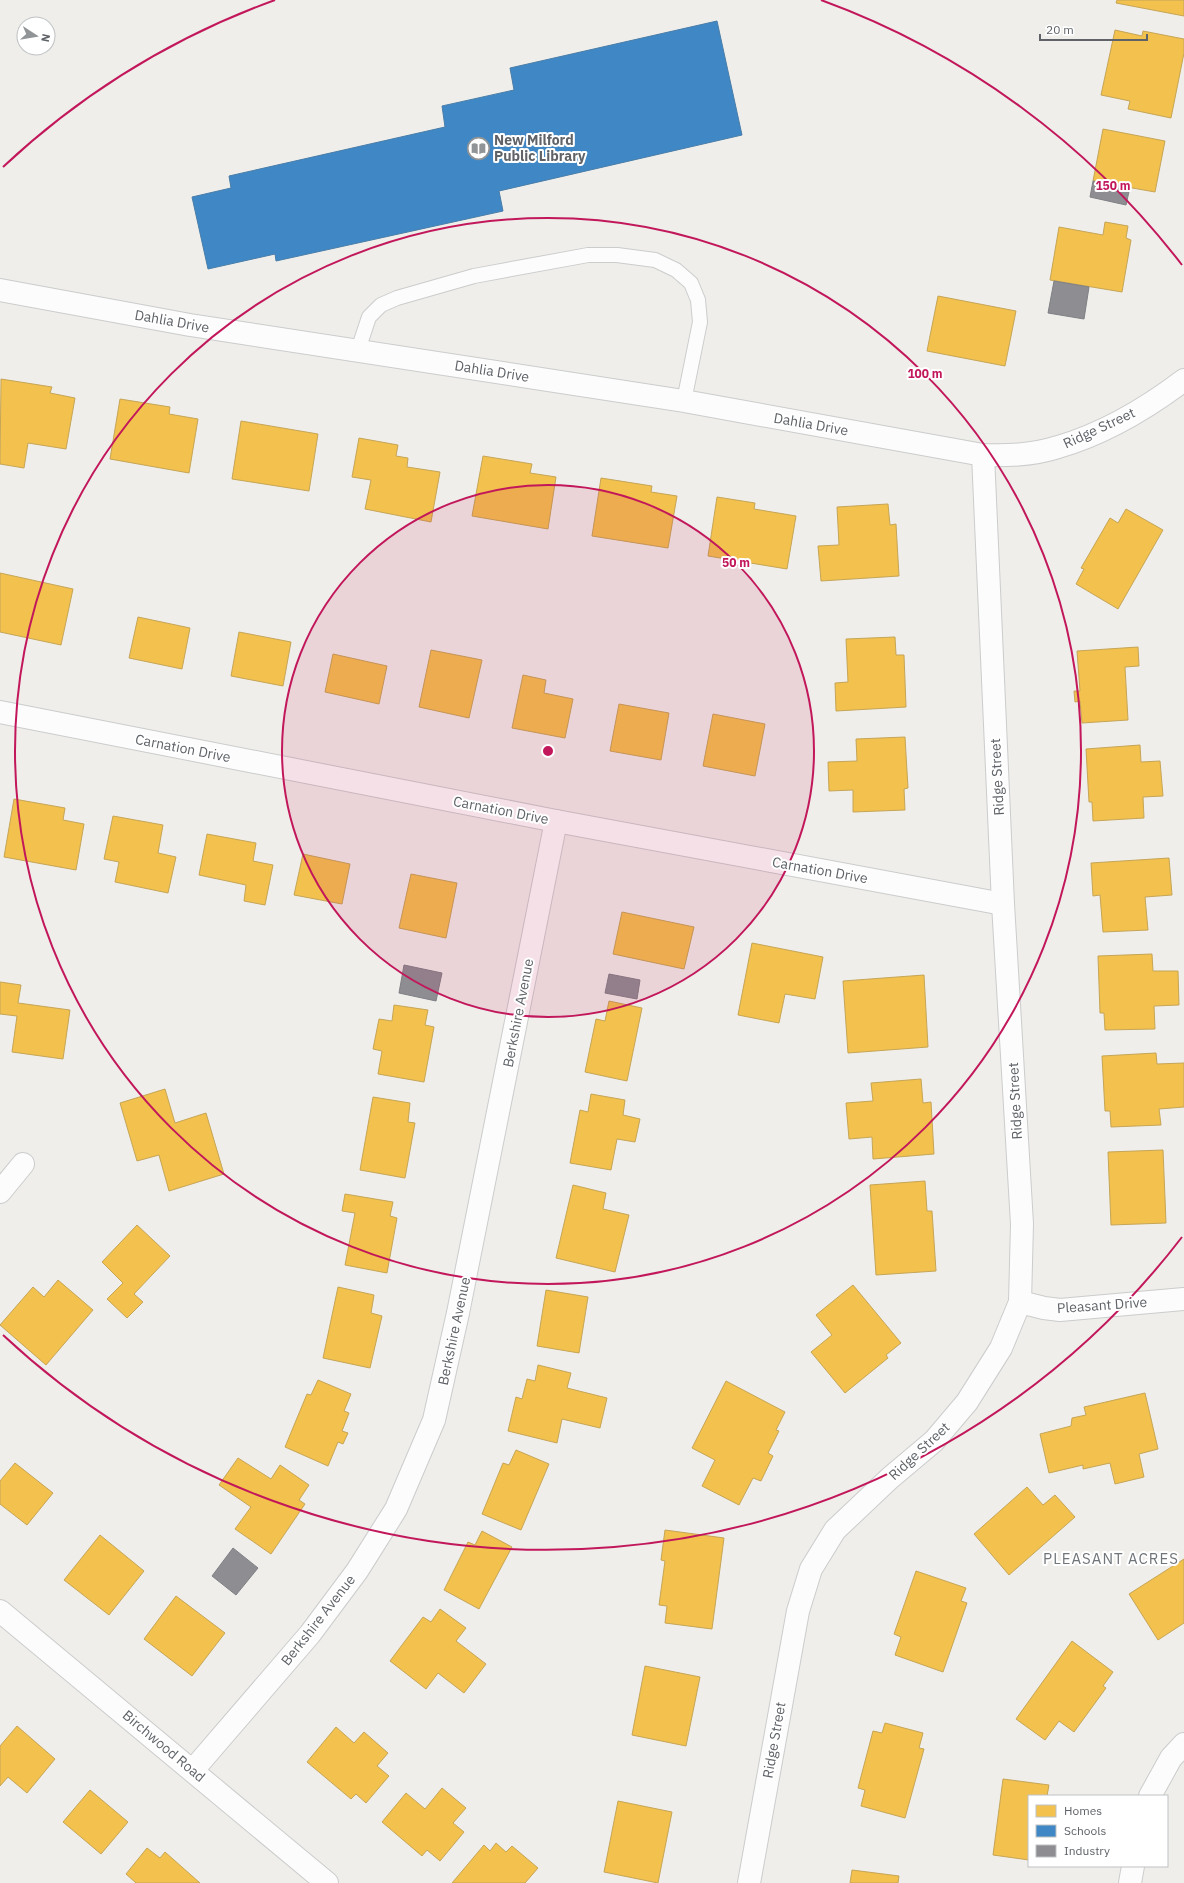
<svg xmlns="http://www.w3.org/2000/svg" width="1184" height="1883" font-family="'IBM Plex Sans',sans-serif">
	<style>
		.homes { fill: #f2c14e; stroke: #c6a556 }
		.schools { fill: #3f88c5; stroke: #497da9 }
		.industry { fill: #8d8d92; stroke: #7f8085 }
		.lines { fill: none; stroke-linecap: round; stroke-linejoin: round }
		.lane-casing { stroke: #cbcccc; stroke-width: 16 }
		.street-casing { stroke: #cbcccc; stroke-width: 24 }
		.lane { stroke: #fdfcfc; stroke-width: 14 }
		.street { stroke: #fdfcfc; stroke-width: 22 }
		.ring { fill: none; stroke: #c2185b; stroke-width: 2 }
		.labels { text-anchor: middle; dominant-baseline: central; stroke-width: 4; stroke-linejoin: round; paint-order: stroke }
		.poi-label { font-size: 14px; font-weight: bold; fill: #5f6368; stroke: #fff; text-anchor: start }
		.street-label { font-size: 14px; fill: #5f6368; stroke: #fff }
		.neighbourhood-label { font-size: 15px; letter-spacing: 1px; fill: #70757a; stroke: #fff }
		.centre { fill: #c2185b; stroke: #fff; stroke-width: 2 }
		.ring-label { font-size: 12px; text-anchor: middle; font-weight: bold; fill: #c2185b; stroke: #fff; stroke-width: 4; stroke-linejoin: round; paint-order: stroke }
	</style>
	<rect width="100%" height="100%" fill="#efeeea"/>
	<g class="homes">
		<polygon points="1117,0 1184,0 1184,16 1116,3"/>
		<polygon points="1115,30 1142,36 1143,31 1184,39 1184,53 1171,118 1128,109 1130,101 1101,95"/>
		<polygon points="1103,129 1165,141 1155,192 1093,181"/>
		<polygon points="1105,222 1128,226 1126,238 1131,240 1122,292 1050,280 1059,227 1103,235"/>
		<polygon points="938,296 1016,311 1005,366 927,351"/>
		<polygon points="1,379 52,387 50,393 75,398 66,449 28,443 24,468 0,464"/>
		<polygon points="120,399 170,407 169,414 198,419 189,473 110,459"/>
		<polygon points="241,421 318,434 309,491 232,479"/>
		<polygon points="359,438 398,445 396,456 408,458 407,467 440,472 431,522 365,509 371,480 352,477"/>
		<polygon points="483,456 532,464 530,473 556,477 548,529 472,516"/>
		<polygon points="601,478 652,486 651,492 677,496 668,548 592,536"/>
		<polygon points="717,497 755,503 754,509 796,516 787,569 708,556"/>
		<polygon points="888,504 890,525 896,524 899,576 821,581 818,546 839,545 837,507"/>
		<polygon points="1126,509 1163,530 1118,609 1076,584 1084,569 1081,568 1110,518 1118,523"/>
		<polygon points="0,573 73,589 61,645 0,632"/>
		<polygon points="138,617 190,628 182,669 129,658"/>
		<polygon points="239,632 291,642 283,686 231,676"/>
		<polygon points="895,637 896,655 904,655 906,707 836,711 835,683 848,682 846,639"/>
		<polygon points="1138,647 1139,666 1125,667 1128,720 1082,723 1080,701 1075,702 1074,691 1080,691 1077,651"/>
		<polygon points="431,650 482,660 469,718 419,707"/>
		<polygon points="333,654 387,666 379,704 325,692"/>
		<polygon points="523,675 546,680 544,693 573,699 565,738 512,728"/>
		<polygon points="619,704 669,713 661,760 610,751"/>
		<polygon points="713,714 765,724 755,776 703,766"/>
		<polygon points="905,737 908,788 904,789 905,810 853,812 853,790 829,791 828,762 857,761 856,739"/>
		<polygon points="1140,745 1141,762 1160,761 1163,796 1143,797 1144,818 1093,821 1092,802 1089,802 1086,749"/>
		<polygon points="14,799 65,808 63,820 84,824 76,870 4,857"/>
		<polygon points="113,816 163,825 158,853 176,857 168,893 115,882 119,862 104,859"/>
		<polygon points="207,834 256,843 253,861 273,865 265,905 244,901 246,885 199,875"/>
		<polygon points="303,854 350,864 342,904 294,895"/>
		<polygon points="1169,858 1172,895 1145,897 1148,930 1103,932 1100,895 1093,896 1091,863"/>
		<polygon points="411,874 457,883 446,938 399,928"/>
		<polygon points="622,912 694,927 684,969 613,954"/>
		<polygon points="752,943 823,957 815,999 785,994 779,1023 738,1015"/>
		<polygon points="1152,954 1153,971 1178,971 1179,1005 1154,1006 1155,1029 1105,1030 1104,1013 1100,1013 1098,956"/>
		<polygon points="924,975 928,1047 848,1053 843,981"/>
		<polygon points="0,982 21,985 18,1003 70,1010 63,1059 12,1052 17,1016 0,1014"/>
		<polygon points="609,1001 642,1008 627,1081 585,1072 596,1019 605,1021"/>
		<polygon points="394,1005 428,1010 425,1025 434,1027 424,1082 378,1074 382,1051 373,1049 379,1019 392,1021"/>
		<polygon points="1156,1053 1157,1064 1184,1063 1184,1107 1159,1109 1161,1125 1111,1127 1110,1111 1105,1111 1102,1056"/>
		<polygon points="921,1079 923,1103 931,1102 934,1154 873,1159 872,1137 849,1139 846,1103 873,1101 871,1083"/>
		<polygon points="165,1089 175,1123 206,1113 224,1174 169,1191 159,1155 137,1161 120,1103"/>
		<polygon points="591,1094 625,1100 623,1115 640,1119 635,1142 617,1139 611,1170 570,1163 580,1110 588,1112"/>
		<polygon points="373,1097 410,1103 408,1122 415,1123 405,1178 360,1170"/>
		<polygon points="1163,1150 1166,1223 1111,1225 1108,1152"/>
		<polygon points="925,1181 927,1211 932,1211 936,1271 876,1275 870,1185"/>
		<polygon points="573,1185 606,1193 603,1209 629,1215 615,1272 556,1258"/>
		<polygon points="345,1194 393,1202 390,1216 397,1218 387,1273 345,1265 355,1213 342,1211"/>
		<polygon points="137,1225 170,1256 134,1294 143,1302 127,1318 107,1299 123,1283 102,1262"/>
		<polygon points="58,1280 93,1310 46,1365 0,1325 33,1287 44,1297"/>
		<polygon points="853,1285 901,1343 886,1355 888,1358 845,1393 811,1352 832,1335 816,1315"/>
		<polygon points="338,1287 374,1295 371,1313 382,1316 370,1368 323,1358"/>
		<polygon points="546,1290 588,1297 579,1353 537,1346"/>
		<polygon points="538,1365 571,1373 567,1388 607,1398 600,1428 562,1419 557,1443 508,1431 516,1397 522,1399 527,1379 535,1381"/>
		<polygon points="318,1380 351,1394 344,1411 349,1413 342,1431 348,1433 343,1444 338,1442 328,1466 285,1447 307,1394 311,1395"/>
		<polygon points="726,1381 785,1412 776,1430 779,1431 768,1453 773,1456 761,1481 753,1478 739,1505 702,1486 715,1460 692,1448"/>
		<polygon points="1145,1393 1158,1449 1139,1454 1144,1477 1115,1484 1110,1463 1083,1469 1083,1465 1049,1473 1040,1434 1071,1426 1072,1418 1086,1415 1084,1407"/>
		<polygon points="516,1450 549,1464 521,1530 482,1514 503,1463 509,1465"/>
		<polygon points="238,1458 271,1479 280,1465 309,1485 299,1500 305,1504 271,1554 235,1529 251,1507 219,1485"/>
		<polygon points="15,1463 53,1493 27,1525 0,1504 0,1481"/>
		<polygon points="1027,1487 1043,1505 1055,1495 1075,1517 1009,1575 974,1534"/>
		<polygon points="665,1530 724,1538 712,1629 665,1623 667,1606 659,1605 665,1561 661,1560"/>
		<polygon points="482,1531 512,1547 479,1609 444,1590 468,1542 475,1545"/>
		<polygon points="100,1535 144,1571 109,1615 64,1580"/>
		<polygon points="1184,1559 1184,1623 1158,1640 1129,1594"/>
		<polygon points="916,1571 966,1588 961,1601 967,1603 943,1672 895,1655 901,1637 894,1634"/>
		<polygon points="176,1596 225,1633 192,1676 144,1639"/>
		<polygon points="440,1609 466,1628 456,1641 486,1664 464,1693 438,1673 426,1689 390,1661 423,1617 431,1622"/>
		<polygon points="1072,1641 1113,1672 1103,1686 1106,1688 1074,1732 1059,1721 1045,1740 1016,1719"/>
		<polygon points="645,1666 700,1677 686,1746 632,1735"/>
		<polygon points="885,1723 923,1733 919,1748 924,1749 905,1818 861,1806 865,1790 858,1788 873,1731 882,1733"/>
		<polygon points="17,1726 55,1759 27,1793 8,1777 0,1786 0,1746"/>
		<polygon points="336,1727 354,1743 364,1732 388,1753 377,1766 389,1776 366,1803 356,1794 351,1799 307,1762"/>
		<polygon points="1003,1779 1049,1785 1047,1796 1029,1796 1029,1860 993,1855"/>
		<polygon points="442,1788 466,1808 453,1823 464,1832 440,1861 427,1850 422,1856 382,1822 406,1793 425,1809"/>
		<polygon points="90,1790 128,1822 101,1854 63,1822"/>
		<polygon points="618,1801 672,1812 658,1883 604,1872"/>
		<polygon points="496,1843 506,1852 512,1846 538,1868 525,1883 452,1883 484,1845 490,1851"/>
		<polygon points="147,1848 160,1858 165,1852 200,1883 136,1883 126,1874"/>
		<polygon points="852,1870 899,1876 898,1883 850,1883"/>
	</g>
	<polygon class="schools" points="717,21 742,135 499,191 503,211 276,261 275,254 208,269 192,197 231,188 229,176 445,127 442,106 514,90 510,68"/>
	<g class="industry">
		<polygon points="1093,181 1130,187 1126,205 1090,197"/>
		<polygon points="1054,281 1089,287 1084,319 1048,313"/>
		<polygon points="404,965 442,973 436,1001 399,993"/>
		<polygon points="609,974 640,980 637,999 605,993"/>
		<polygon points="233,1548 258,1568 236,1595 212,1576"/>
	</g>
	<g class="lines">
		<defs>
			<polyline id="lane" points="358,350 369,317 381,305 397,298 474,276 588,255 617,255 655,260 676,270 691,283 698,300 700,322 684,401"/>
			<g id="street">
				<path d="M0,290L190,325L684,401L983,455C1008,456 1034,455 1058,447C1103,434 1147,408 1184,380"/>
				<polyline points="0,712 556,821 1003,904"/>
				<polyline points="0,1192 23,1164"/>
				<polyline points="1020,1302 1044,1308 1060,1310 1184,1299"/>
				<polyline points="0,1611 327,1883"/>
				<polyline points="193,1770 310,1634 357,1571 396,1509 434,1420 458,1313 556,821"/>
				<polyline points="1150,1796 1171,1758 1184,1744"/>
				<polyline points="749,1883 798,1611 811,1569 835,1530 890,1478 934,1441 967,1402 1001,1348 1020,1302 1022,1224 1003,904 983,455"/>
				<polyline points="1130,1883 1133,1866"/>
			</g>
		</defs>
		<use href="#lane" class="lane-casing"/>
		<use href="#street" class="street-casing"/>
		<use href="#lane" class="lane"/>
		<use href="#street" class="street"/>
	</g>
	<circle cx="548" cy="751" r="266" fill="#c2185b" fill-opacity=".12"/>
	<g class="ring">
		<circle cx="548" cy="751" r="266"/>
		<circle cx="548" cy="751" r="533"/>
		<path d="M1182 1237A799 799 0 0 1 3 1335M3 167A799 799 0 0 1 275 0M821 0A799 799 0 0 1 1182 265"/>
	</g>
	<defs>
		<symbol id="library-ring" viewBox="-11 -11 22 22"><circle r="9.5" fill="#fff" stroke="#919496" stroke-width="1.5"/><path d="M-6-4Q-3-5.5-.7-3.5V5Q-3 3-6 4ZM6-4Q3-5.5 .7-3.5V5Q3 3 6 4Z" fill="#919496"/></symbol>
	</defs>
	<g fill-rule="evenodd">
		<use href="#library-ring" x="466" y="136" width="25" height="25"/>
	</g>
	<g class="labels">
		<g class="poi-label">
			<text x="494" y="140">New Milford<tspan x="494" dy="16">Public Library</tspan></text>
		</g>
		<g class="street-label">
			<text transform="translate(172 321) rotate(10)">Dahlia Drive</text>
			<text transform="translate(492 371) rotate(9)">Dahlia Drive</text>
			<text transform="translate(811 424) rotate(10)">Dahlia Drive</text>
			<text transform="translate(1099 428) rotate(-25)">Ridge Street</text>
			<text transform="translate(183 748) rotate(11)">Carnation Drive</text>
			<text transform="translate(997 777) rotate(-93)">Ridge Street</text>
			<text transform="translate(501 810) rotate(11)">Carnation Drive</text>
			<text transform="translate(820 870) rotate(10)">Carnation Drive</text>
			<text transform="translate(518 1013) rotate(-79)">Berkshire Avenue</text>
			<text transform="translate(1015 1101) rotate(-93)">Ridge Street</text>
			<text transform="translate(1102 1305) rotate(-4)">Pleasant Drive</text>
			<text transform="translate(454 1331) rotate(-78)">Berkshire Avenue</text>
			<text transform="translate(919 1451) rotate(-43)">Ridge Street</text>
			<text transform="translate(318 1620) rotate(-52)">Berkshire Avenue</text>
			<text transform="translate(774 1740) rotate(-80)">Ridge Street</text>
			<text transform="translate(164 1746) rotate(40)">Birchwood Road</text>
		</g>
		<g class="neighbourhood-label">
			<text x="1111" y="1558">PLEASANT ACRES</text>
		</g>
	</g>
	<circle cx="548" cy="751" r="6" class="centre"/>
	<g class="ring-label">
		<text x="1113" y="190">150 m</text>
		<text x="925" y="378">100 m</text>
		<text x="736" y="567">50 m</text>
	</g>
	<rect x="1028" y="1795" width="140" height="72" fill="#ffffff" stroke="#bfc1c3"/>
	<rect x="1036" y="1805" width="20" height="12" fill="#f2c14e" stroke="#bfc1c3"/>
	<text x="1064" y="1815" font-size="12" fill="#5f6368">Homes</text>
	<rect x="1036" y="1825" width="20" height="12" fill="#3f88c5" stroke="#bfc1c3"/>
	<text x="1064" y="1835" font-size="12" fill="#5f6368">Schools</text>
	<rect x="1036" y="1845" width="20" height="12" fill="#8d8d92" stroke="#bfc1c3"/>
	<text x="1064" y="1855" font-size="12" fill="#5f6368">Industry</text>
	<g transform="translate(36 36) rotate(102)"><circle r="19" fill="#ffffff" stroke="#bfc1c3"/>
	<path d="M0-3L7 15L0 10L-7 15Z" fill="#919496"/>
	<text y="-6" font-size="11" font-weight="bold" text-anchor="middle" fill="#5f6368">N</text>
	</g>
	<path d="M1040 34v6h107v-6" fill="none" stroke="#5f6368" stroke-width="2"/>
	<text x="1046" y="34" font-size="12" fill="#5f6368" stroke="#ffffff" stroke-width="3" paint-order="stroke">20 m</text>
</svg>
